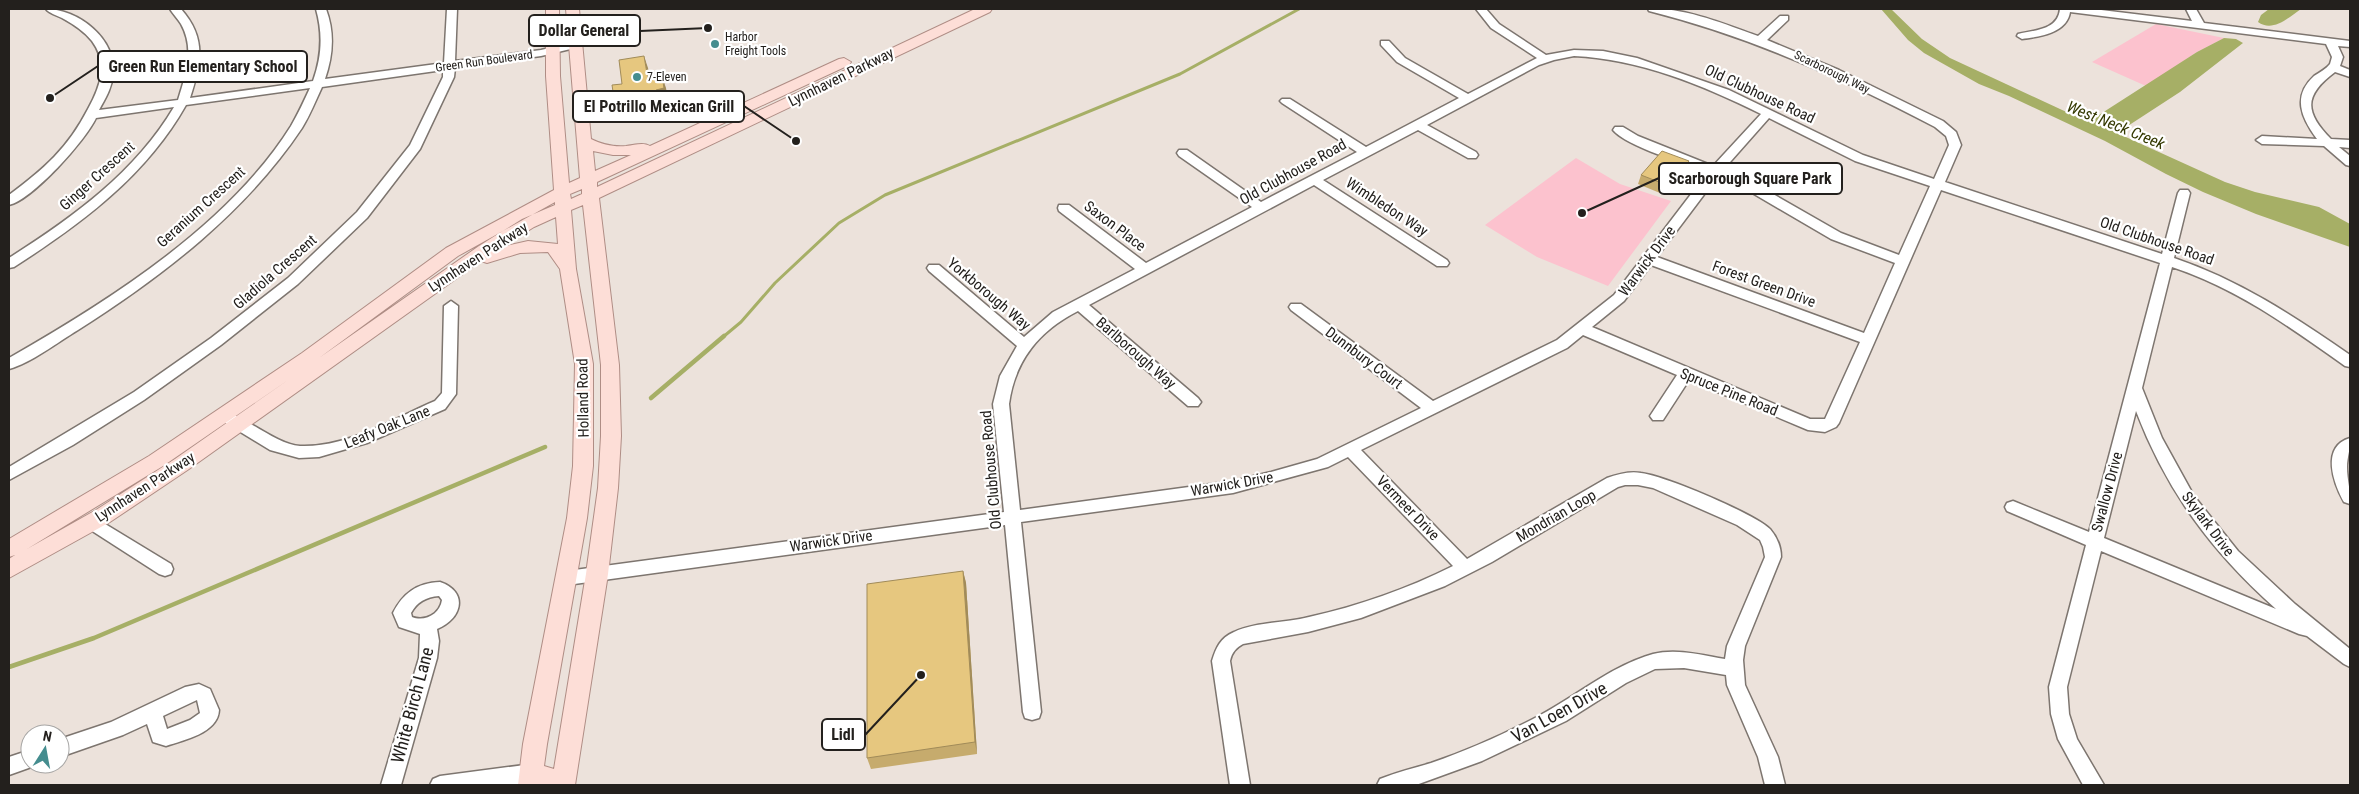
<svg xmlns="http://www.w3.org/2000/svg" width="2359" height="794" font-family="'Roboto Condensed',sans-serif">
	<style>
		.green { fill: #fcc2ce }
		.water { fill: #a6af66 }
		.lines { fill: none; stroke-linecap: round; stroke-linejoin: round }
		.stream-far1 { stroke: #a6af66; stroke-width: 3 }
		.stream { stroke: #a6af66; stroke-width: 4.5 }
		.minor-casing { stroke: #7d756f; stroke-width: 3 }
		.major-casing { stroke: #af8d85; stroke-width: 2 }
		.minor { fill: #fff; fill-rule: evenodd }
		.major { fill: #fdded7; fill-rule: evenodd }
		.wall { fill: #c6ab6d }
		.shaded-wall { fill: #a18b59 }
		.building { fill: #e6c77f; stroke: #a18b59 }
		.poi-dot { fill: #458d8f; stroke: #fff; stroke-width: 2 }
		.labels { text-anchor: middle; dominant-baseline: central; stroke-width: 4.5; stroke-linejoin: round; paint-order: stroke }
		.far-poi-label { font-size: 12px; fill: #23201d; stroke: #fff; text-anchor: start }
		.far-street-label { font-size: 12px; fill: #23201d; stroke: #fff }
		.street-label { font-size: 15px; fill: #23201d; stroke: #fff }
		.water-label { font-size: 16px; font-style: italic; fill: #333800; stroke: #fff }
		.near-street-label { font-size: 18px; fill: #23201d; stroke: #fff }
		.leader { fill: none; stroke: #23201d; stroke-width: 2 }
		.callout-dot { fill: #23201d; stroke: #fff; stroke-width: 2 }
		.callout { fill: #fff; stroke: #23201d; stroke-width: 2 }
		.callout-label { font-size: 16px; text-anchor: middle; font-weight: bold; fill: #23201d }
	</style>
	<rect width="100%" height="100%" fill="#ece2db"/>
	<g class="green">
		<polygon points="2156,24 2224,38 2197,52 2146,86 2092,62"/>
		<polygon points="1576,158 1620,184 1671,201 1608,286 1537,257 1485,225"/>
	</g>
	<g class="water">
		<polygon points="1881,9 1891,9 1922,39 1950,58 2088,122 2197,52 2224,38 2236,39 2243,43 2180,92 2117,133 2225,182 2255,192 2319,207 2350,224 2350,247 2256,214 2203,192 2166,174 2105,141 2009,96 1979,84 1924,53 1908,40"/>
		<path d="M2269,9H2301C2289,17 2273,33 2258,22L2261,15Z"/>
	</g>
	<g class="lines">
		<polyline class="stream-far1" points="723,337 741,322 775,283 839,223 885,195 1180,74 1299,9"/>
		<g class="stream">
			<polyline points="651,398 724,336"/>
			<polyline points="9,667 94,638 545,447"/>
		</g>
		<defs>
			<g id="minor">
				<path d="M46,9C78,9 117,39 113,74C112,88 105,99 99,110L178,100C186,74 195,49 181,24C178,19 173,14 170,9H181C207,38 201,64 190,98L313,81C322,56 323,34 316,9H326C335,33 333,56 325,79L444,63L447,9H457L455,61L541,50L575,42L581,45L579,47L541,56L455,68L454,77L420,149L367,218L298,284L221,345L144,400L73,445L9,480V467L134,392L211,338L288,278L357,212L410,145L443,77V70L322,87C316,100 310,115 302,128C246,212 163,276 78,330C58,342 31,363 9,369V358C109,301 229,225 291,126C298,114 304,101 310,88L186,105C146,176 81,224 14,267L9,268V258C72,218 135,173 174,107L96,118C86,140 32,200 9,205V195C44,169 68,148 88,109C100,87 109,64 92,41C84,31 73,24 62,18C56,15 49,13 46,9Z"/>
				<path d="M1476,9H1486L1499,24L1546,55L1574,50L1603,51L1637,58L1729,90L1863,155L1934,179L1949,145L1946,136L1935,127C1841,78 1752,37 1649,11L1648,9C1684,7 1724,24 1758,36L1780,16H1788V20L1767,40L1839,70L1943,121L1956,132L1961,145L1945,182L2162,254L2178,193L2180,190H2188L2190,193L2174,258C2239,280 2294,316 2350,355V367L2345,366C2290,327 2236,288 2172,267L2142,388L2162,438L2194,496L2238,551L2295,604L2350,649V667L2344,664L2307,636L2299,634L2101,551L2067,687L2069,714L2077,739L2104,785H2083L2058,739L2051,714L2049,687L2086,545L2007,511L2005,507L2007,503L2013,501L2089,532L2160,263L1941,190L1839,423L1836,427L1825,432L1808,430L1689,380L1663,420H1653L1650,416L1677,375L1583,335L1567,348L1361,450L1467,559L1607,478C1618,474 1630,471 1641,473C1665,476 1753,513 1770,529C1777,537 1781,547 1781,557L1745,646L1743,660L1745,685L1778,757L1785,785H1765L1758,757L1727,685L1726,675L1684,668L1655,669L1626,683L1566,721L1482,761L1416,785H1377L1380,779C1397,772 1414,768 1431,763C1466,751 1500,736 1533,719C1573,699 1610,666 1653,654C1676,648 1702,655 1725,659L1727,646L1765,557L1763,547L1760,540L1737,525L1653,488L1638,485H1625L1618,487L1492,562L1445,586L1361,618L1308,632L1243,644C1236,648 1232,652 1230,661L1250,785H1230L1212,661C1216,648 1220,638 1234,632C1255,622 1286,623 1309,617C1358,606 1407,589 1453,566L1348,457L1328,467L1233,493L1021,522L1041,712L1039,718L1032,720L1025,718L1023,712L1005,525L567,585L561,583L558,578L561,573L567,571L1004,512L993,404L1000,376L1017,346L929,271L927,268L929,265H939L1024,337L1053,312L1135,269L1059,211L1058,208L1059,205H1069L1146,263L1252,207L1179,156L1177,153L1179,150H1187L1261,202L1357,152L1282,103L1280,101L1282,99H1290L1366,147L1459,98L1397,62L1381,45V41H1389L1405,58L1468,94L1537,58L1491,28ZM1574,56C1639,59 1703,85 1761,114L1713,166L1638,136L1623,127H1615L1613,130C1626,146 1686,164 1708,172L1614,295L1557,340L1433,401L1301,304H1291L1289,307L1291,310L1421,408L1317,459L1271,472L1233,481L1020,510L1009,404C1015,360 1039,331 1078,311L1188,406H1198L1201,402L1198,398L1089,305L1314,185L1437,266H1447L1449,263L1447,260L1323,180L1418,130L1468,158H1476L1478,155L1476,152L1427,125L1539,65L1554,60ZM1769,118L1855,161L1930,186L1899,255L1841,233L1745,178L1723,170ZM1718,176L1737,184L1831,239L1895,263L1864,333L1657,257ZM1651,265L1860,342L1825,419H1810L1592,327L1624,301ZM2136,411C2167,492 2212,552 2276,609L2104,538Z"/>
				<path d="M2060,9H2093L2192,21L2186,9H2196L2204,23L2350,41V47L2338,46L2343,57L2340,66L2350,70V77L2335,72C2304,95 2304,112 2331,139L2350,140V148L2339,147L2350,156V166L2346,165L2324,146L2262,144L2256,140L2262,136L2317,139C2301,118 2292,96 2314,76C2320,72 2326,69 2330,64L2332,57L2326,44L2070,12C2067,33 2039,37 2022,39L2017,36L2018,34C2035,30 2058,30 2060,9Z"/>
				<path d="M451,301L458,306L456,394L445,409L367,443L319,457L299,458L270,450L224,422L221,418L224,414C238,410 275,445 300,446C346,448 393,419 435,401L442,393L444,306Z"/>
				<path d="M2350,438C2351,448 2347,457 2347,467C2347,480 2351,491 2350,504L2344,502C2334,484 2320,447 2350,438Z"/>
				<polygon points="92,516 171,564 173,569 171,574 165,576 159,574 86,527 84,522 86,517"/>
				<path d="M440,582C469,592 462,619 437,629L439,641L437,658L401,785H381L419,658L420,634L399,627L393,613C403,593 417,583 440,582ZM439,596L442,600C440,614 425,622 412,617L411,613C417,602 426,597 439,596Z"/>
				<path d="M199,684L210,689L219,710C218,733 184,740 166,746L153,742L147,724L123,735L60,757V739L111,722L185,687ZM197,700L200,713L190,720L167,729L163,716Z"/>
				<polygon points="30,750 30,764 37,765 9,775 9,757"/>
				<path d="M532,764L539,767L542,773L539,779C513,789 459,787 430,785L433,779L440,776Z"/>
			</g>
			<path id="major" d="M546,9H559L560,76L569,183L580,178L566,9H579L591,139C603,145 614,147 626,146C635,145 643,142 650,146L839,59L844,58L851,62L849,65L597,182V187L975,9H992L990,12L599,198L619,365L621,436L618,488L608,574L575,785H518L523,744L567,518L573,466L575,364L560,269L548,252L520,253L487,263L481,261L189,469L110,522L9,578V559L15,555L9,557V539L149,456L302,353L446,248L554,190L546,76ZM593,151L613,155H631L595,171ZM582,189V194L571,199L570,194ZM555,202V205L522,219L479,246L319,358L458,256ZM583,205L601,365V436L598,488L586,574L554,769L544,766L547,744L587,518L593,466V364L576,269L571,210ZM556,217L558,244L528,241L502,247L534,227ZM291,378L175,459L96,510L27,549L163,466Z"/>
		</defs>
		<use href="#minor" class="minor-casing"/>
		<use href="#major" class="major-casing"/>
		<use href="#minor" class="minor"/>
		<use href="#major" class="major"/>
	</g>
	<g class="wall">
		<polygon points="1686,170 1670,190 1665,188 1660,193 1638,184 1641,175"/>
		<polygon points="963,571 966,583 977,754 871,769 867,758"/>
	</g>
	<g class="shaded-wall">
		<polygon points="644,56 648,68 652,91 648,79"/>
		<polygon points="662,76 666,88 668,100 660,102 662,117 628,123 624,111 656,90"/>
		<polygon points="622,96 626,108 619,110 614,98"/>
		<polygon points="1689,161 1686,170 1670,190 1673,180"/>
		<polygon points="1668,178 1665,188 1660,193 1664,184"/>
		<polygon points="963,571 966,583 977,754 975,742"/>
	</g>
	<g class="building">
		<polygon points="644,56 648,79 662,76 664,88 656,90 658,105 624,111 622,96 614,98 612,85 622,84 619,60"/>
		<polygon points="1662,151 1689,161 1673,180 1668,178 1664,184 1641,175"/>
		<polygon points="963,571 975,742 867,758 867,584"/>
	</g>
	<g class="poi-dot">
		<circle cx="715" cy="44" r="5"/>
		<circle cx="637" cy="77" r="5"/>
	</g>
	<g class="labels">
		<g class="far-poi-label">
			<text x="725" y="37">Harbor<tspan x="725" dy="14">Freight Tools</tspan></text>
			<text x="647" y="77">7-Eleven</text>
		</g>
		<g class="far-street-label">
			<text transform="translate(484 61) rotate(-8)">Green Run Boulevard</text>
			<text transform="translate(1832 72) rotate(26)">Scarborough Way</text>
		</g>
		<g class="street-label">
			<text transform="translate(841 77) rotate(-26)">Lynnhaven Parkway</text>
			<text transform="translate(1760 94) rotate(25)">Old Clubhouse Road</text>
			<text transform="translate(1293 172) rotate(-29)">Old Clubhouse Road</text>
			<text transform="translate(97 176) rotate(-42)">Ginger Crescent</text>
			<text transform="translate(201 207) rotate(-42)">Geranium Crescent</text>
			<text transform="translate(1387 207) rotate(33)">Wimbledon Way</text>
			<text transform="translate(1115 226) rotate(37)">Saxon Place</text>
			<text transform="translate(2157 241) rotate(19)">Old Clubhouse Road</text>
			<text transform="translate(478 257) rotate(-33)">Lynnhaven Parkway</text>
			<text transform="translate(1647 261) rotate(-53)">Warwick Drive</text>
			<text transform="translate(275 272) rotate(-41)">Gladiola Crescent</text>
			<text transform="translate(1764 284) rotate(20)">Forest Green Drive</text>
			<text transform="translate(989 294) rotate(40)">Yorkborough Way</text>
			<text transform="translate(1136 353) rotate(41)">Barlborough Way</text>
			<text transform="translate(1364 358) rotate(37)">Dunnbury Court</text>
			<text transform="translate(1729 392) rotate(22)">Spruce Pine Road</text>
			<text transform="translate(583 398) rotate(-91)">Holland Road</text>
			<text transform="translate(387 427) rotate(-22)">Leafy Oak Lane</text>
			<text transform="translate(991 470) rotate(-95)">Old Clubhouse Road</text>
			<text transform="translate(1232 484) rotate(-10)">Warwick Drive</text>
			<text transform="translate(145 487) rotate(-33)">Lynnhaven Parkway</text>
			<text transform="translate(2107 492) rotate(-75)">Swallow Drive</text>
			<text transform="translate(1408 508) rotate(46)">Vermeer Drive</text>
			<text transform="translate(1556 516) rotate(-30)">Mondrian Loop</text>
			<text transform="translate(2208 524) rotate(53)">Skylark Drive</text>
			<text transform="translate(831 541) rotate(-8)">Warwick Drive</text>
		</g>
		<g class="water-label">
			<text transform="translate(2116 125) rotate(22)">West Neck Creek</text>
		</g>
		<g class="near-street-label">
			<text transform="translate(412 705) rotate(-75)">White Birch Lane</text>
			<text transform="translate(1559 712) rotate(-29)">Van Loen Drive</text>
		</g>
	</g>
	<path class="leader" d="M708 28L640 31M50 98L98 66M796 141L744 106M1582 213L1659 178M921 675L865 735"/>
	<g class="callout-dot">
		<circle cx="708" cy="28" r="5"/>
		<circle cx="50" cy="98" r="5"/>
		<circle cx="796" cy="141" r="5"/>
		<circle cx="1582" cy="213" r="5"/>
		<circle cx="921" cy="675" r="5"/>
	</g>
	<g class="callout">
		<rect x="529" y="15" width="111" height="31" rx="5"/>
		<rect x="98" y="51" width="209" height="31" rx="5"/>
		<rect x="573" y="91" width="171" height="31" rx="5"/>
		<rect x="1659" y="163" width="183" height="31" rx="5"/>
		<rect x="822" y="719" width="43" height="31" rx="5"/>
	</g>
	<g class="callout-label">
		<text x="584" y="36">Dollar General</text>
		<text x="203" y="72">Green Run Elementary School</text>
		<text x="659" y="112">El Potrillo Mexican Grill</text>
		<text x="1750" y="184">Scarborough Square Park</text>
		<text x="843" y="740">Lidl</text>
	</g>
	<rect width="2359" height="794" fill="none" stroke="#23201d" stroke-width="20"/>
	<g transform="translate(45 749) rotate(11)"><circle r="24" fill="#ffffff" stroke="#a7a6a5"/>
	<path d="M0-4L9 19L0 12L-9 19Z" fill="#458d8f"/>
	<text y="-8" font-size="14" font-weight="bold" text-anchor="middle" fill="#23201d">N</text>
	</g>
</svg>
